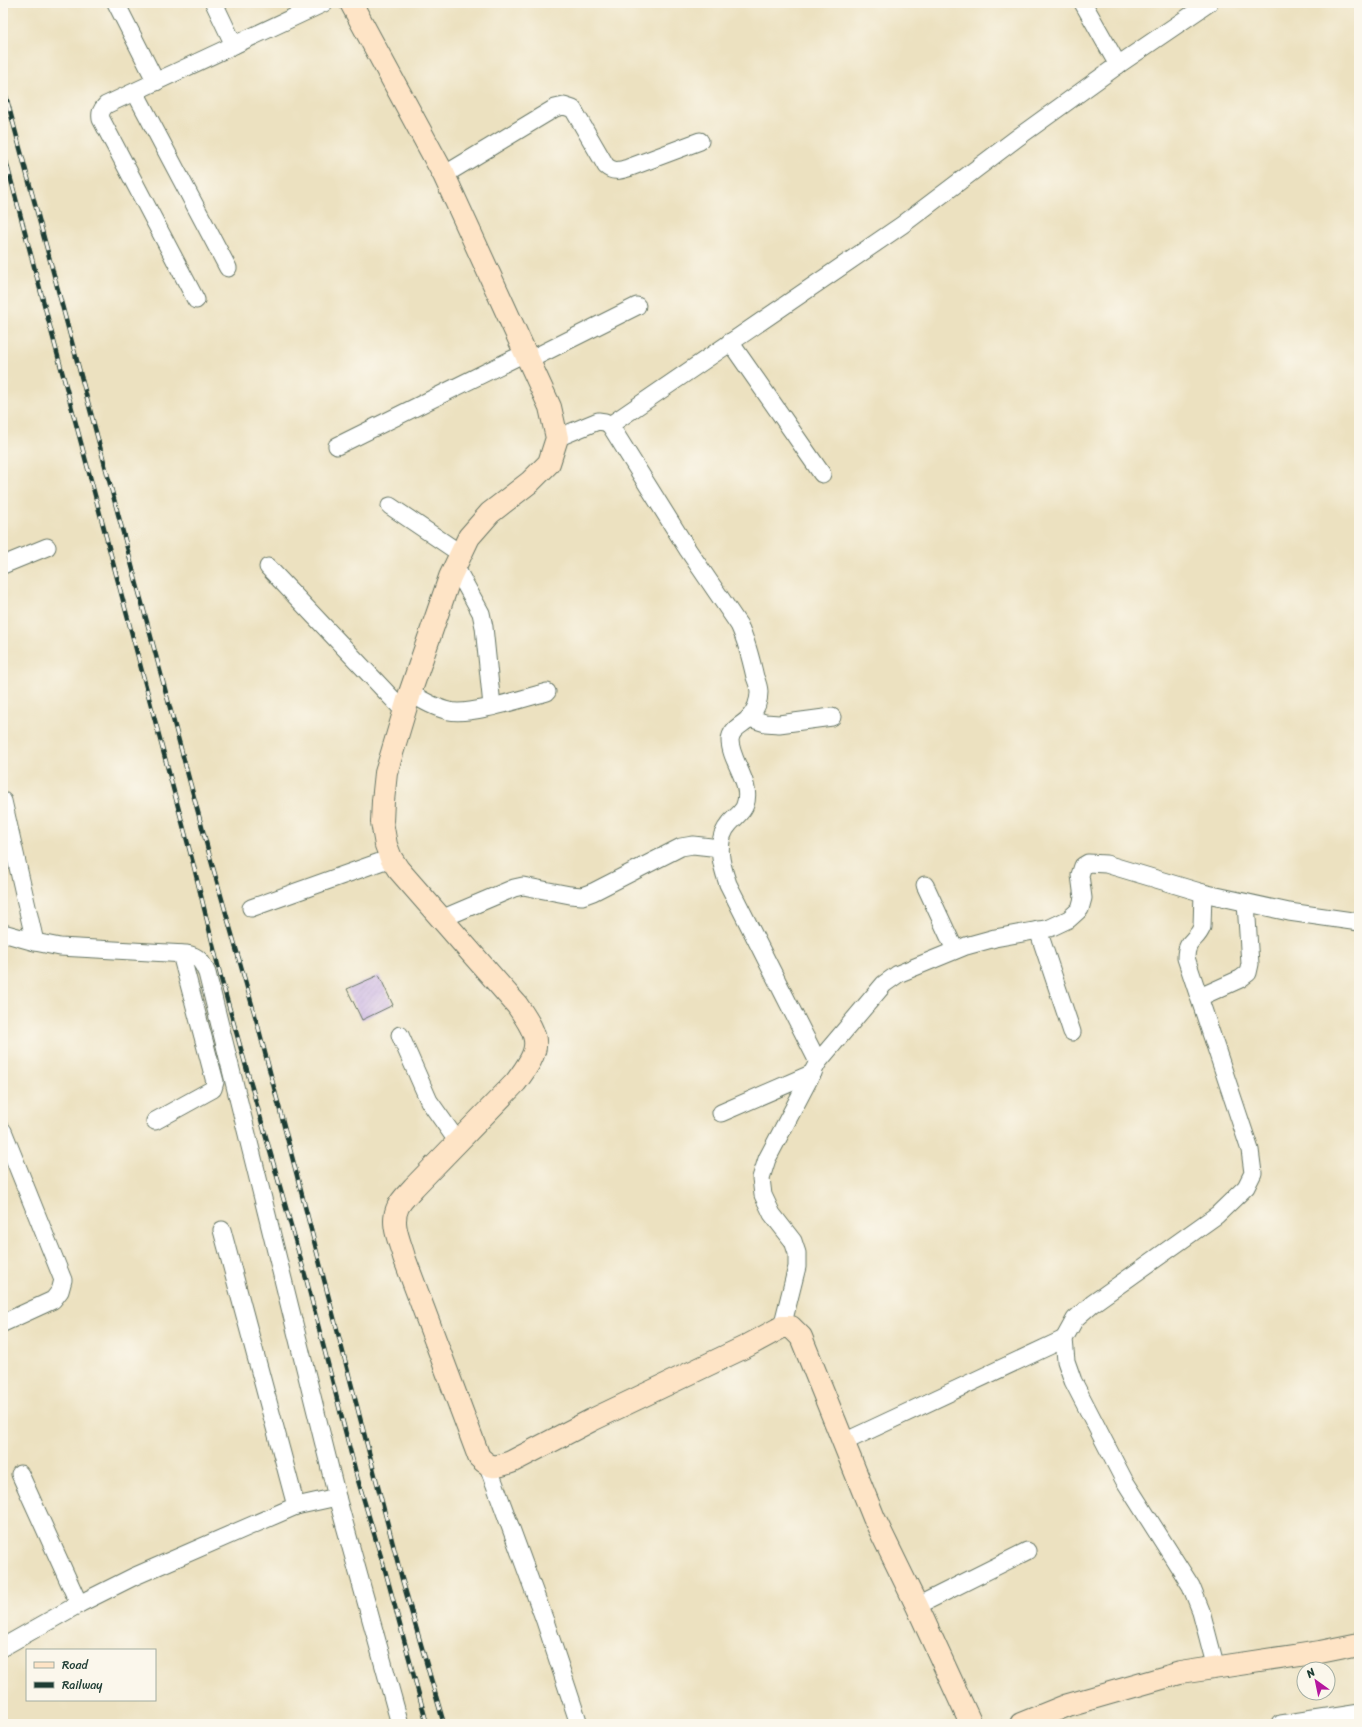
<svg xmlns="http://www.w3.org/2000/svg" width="1362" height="1727" font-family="Sriracha,sans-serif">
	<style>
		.building { fill: url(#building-hatch) }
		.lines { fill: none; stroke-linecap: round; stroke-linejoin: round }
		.street-casing { stroke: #677665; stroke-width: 19 }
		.secondary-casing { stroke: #677665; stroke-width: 24 }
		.street { stroke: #fff; stroke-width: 17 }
		.secondary { stroke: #fee4c6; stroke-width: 22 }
		.rail-casing { stroke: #1f3d34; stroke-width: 4.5 }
		.rail { stroke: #fbf7ec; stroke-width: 3; stroke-dasharray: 9; stroke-linecap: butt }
	</style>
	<defs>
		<pattern id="building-hatch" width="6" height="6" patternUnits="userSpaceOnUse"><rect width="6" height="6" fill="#c1a7e4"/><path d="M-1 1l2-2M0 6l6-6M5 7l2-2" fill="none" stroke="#9c89ba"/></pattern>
	</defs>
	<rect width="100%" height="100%" fill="#fbf7ec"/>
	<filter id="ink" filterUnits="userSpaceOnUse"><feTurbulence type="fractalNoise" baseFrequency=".025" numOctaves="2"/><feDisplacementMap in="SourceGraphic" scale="8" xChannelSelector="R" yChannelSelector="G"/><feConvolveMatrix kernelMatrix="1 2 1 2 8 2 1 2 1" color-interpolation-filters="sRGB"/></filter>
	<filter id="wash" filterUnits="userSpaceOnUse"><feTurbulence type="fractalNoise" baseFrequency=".012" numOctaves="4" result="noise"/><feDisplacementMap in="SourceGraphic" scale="16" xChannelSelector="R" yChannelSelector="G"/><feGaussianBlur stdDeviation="0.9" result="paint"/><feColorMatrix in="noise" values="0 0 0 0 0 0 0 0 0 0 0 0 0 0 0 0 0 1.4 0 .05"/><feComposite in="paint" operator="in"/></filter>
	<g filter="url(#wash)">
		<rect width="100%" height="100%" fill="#ece1c0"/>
		<g id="blocks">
			<polygon class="building" points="379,975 393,1005 362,1020 347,989"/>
		</g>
	</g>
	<g filter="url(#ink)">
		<use href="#blocks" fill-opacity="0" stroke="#677665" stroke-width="1"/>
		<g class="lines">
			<defs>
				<g id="street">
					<polyline points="116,3 156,82"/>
					<polyline points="214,3 234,45"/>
					<polyline points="1083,3 1118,65"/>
					<polyline points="135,92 228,268"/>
					<path d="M444,175L555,108L564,106L573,109L606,166C613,172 619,171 628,168L700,141"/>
					<path d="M196,300L101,119C100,113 101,110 106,105L324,3"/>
					<polyline points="730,342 822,474"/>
					<polyline points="529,360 637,306"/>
					<polyline points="610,425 902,225 1017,138 1118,65 1209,3"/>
					<path d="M557,438L598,421L605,422L610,425L688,550L739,625C747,642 751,659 755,677C757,682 759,688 759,692C759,701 755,711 749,718C743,725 731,728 730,740C730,761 753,783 745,805C743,812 735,817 730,823C714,840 721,864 728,884L818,1062"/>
					<polyline points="337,446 525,353"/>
					<polyline points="390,506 461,554"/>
					<polyline points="3,565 47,547"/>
					<polyline points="455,566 481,613 484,627 492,706"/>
					<polyline points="268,567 404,711"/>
					<path d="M410,693C422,700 435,708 449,711C470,716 524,698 547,692"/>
					<polyline points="749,718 765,723 779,724 832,717"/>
					<polyline points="3,801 35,942"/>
					<polyline points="925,885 955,950"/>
					<path d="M1203,893L1202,927C1197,941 1186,939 1186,958L1250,1150L1253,1173L1246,1187L1217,1215L1092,1304L1075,1319L1064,1339L1066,1361L1073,1381L1124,1480L1191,1586L1201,1611L1216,1668"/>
					<polyline points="251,908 391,858"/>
					<polyline points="441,919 514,888 523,886 570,895 582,896 593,892 681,847 693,845 720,848"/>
					<polyline points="1038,930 1072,1032"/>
					<path d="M3,933L35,942L60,947L186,954C199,956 202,962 207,973L337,1497L400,1724"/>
					<polyline points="1200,997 1240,979 1248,973 1250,964 1246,903"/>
					<polyline points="400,1035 429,1101 458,1142"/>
					<polyline points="721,1113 813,1073"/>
					<polyline points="155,1121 213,1089 215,1082 181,954"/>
					<polyline points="3,1131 63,1280 60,1291 53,1300 3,1323"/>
					<polyline points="222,1230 296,1506"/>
					<polyline points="782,1327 797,1267 797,1253 793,1241 772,1214 763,1195 761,1178 767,1159 818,1062 884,984 898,974 966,946 995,938 1050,928 1069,919 1080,909 1083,898 1080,875 1083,866 1088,863 1106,864 1203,893 1289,912 1359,922"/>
					<polyline points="844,1442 1064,1339"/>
					<polyline points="488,1466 545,1621 579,1724"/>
					<polyline points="20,1474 79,1604"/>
					<polyline points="917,1606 1027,1551"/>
					<polyline points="3,1647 79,1604 133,1577 296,1506 337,1497"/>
					<polyline points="1281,1724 1359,1712"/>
				</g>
				<g id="secondary">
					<path d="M351,3L444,175L550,407L557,438L549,463L530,482L490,513L469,537L450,577L410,693L386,773L383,801L382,822L386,845L391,858L398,869L517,1005C541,1040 542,1047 516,1082L414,1187C409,1193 401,1200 398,1207C390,1223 400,1242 404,1257L479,1457C491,1469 495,1468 511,1462L592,1420L747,1346L782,1327H791L801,1337L874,1518L917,1606L971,1724"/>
					<polyline points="1021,1724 1068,1705 1180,1673 1320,1652 1359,1644"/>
				</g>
			</defs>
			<use href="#street" class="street-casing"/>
			<use href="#secondary" class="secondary-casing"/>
			<use href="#street" class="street"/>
			<use href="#secondary" class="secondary"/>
			<defs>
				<g id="rail">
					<polyline points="3,85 210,857 258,1026 402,1579 444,1724"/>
					<polyline points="3,150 193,863 222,982 307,1282 357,1477 385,1570 427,1724"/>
				</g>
			</defs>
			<use href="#rail" class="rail-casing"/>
			<use href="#rail" class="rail"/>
		</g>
	</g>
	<rect width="1362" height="1727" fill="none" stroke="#fbf7ec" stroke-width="16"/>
	<rect x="26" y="1649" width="130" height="52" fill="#fbf7ec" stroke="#a3ada2"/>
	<rect x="34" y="1662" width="20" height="6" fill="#fee4c6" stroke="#a3ada2"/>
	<text x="62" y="1669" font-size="12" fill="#1f3d34">Road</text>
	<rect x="34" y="1682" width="20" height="6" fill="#1f3d34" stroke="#a3ada2"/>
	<text x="62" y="1689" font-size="12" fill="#1f3d34">Railway</text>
	<g transform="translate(1316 1681) rotate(327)"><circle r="19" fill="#fbf7ec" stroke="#a3ada2"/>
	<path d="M0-3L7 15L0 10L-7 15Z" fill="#b5179e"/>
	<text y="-6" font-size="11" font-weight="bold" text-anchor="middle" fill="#1f3d34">N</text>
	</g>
</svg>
